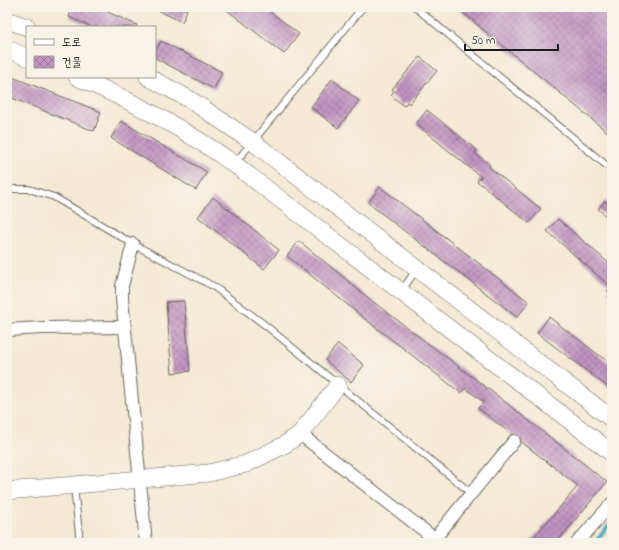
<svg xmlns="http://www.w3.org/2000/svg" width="619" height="550" font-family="'Indie Flower','Poor Story',sans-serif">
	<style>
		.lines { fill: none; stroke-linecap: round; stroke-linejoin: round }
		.stream { stroke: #42afbf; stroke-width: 3.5 }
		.building { fill: url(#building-cross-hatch) }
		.lane-casing { stroke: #68645c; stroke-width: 8 }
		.street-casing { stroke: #68645c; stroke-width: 14 }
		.secondary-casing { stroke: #68645c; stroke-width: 18 }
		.lane { stroke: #fff; stroke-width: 6 }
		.street { stroke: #fff; stroke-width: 12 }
		.secondary { stroke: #fff; stroke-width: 17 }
	</style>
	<defs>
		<pattern id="building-cross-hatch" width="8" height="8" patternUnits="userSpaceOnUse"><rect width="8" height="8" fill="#c093c1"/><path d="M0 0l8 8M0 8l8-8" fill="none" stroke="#9b779c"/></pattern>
	</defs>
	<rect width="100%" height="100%" fill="#f7f3e8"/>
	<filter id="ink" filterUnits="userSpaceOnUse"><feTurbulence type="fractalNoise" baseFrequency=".025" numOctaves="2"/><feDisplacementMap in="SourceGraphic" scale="8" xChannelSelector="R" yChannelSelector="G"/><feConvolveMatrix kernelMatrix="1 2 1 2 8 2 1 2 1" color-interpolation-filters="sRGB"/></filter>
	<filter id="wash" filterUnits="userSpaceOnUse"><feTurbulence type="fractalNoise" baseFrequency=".012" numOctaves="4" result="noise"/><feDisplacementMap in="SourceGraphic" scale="16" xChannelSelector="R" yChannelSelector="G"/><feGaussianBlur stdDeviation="0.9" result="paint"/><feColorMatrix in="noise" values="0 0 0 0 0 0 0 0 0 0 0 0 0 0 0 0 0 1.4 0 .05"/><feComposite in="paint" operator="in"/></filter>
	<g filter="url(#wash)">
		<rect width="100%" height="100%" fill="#f4e9d4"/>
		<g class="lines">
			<polyline class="stream" points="594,543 612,522"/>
		</g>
		<g id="blocks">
			<g class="building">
				<polygon points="73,7 96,7 137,25 136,27 92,27 69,17"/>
				<polygon points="151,7 181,7 187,10 182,22"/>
				<polygon points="223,7 264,7 299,34 284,54"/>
				<polygon points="456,7 612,7 612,136"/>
				<polygon points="161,41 222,72 214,89 155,58 155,52"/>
				<polygon points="420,57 437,71 409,104 407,102 404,106 391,95 394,91 392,89"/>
				<polygon points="7,75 101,112 94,131 7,96"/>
				<polygon points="332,79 359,101 338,128 311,107"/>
				<polygon points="427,110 477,150 475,153 490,165 489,167 541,209 529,223 477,181 481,177 416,124"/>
				<polygon points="121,121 207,172 196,190 111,138"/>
				<polygon points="380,187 529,302 517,317 368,203"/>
				<polygon points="213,197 279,250 264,269 198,217"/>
				<polygon points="605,201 612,207 612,221 598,209"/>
				<polygon points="558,219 612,266 612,296 607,291 611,287 547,231"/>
				<polygon points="299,241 376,304 491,391 607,482 556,543 529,543 578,486 478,408 484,402 465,388 461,393 365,319 287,256"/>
				<polygon points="184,301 190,371 172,373 166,302"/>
				<polygon points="549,317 612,365 612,390 537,333"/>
				<polygon points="338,344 364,365 351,382 325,360"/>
			</g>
		</g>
	</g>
	<g filter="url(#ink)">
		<use href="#blocks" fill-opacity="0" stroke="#68645c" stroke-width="1"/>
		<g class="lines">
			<defs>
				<g id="lane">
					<polyline points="415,7 612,170"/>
					<polyline points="235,163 363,7"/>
					<polyline points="7,189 29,189 54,197 133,244 213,286 265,325 471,493"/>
					<polyline points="402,290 416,270"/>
					<polyline points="74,487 80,543"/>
				</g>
				<g id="street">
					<polyline points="133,244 122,286 122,299 146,543"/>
					<polyline points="7,330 43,328 124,327"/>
					<polyline points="300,434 435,539"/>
					<polyline points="431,543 514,441"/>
					<polyline points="577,543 612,503"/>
				</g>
				<g id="secondary">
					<polyline points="7,20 27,27"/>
					<polyline points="7,49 27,57"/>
					<path d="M77,77C132,101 185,129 234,164L612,453"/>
					<polyline points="148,77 189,99 253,142 612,419"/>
					<polyline points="7,491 209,473 246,464 284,445 300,434 338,385"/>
				</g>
			</defs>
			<use href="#lane" class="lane-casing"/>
			<use href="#street" class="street-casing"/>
			<use href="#secondary" class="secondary-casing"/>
			<use href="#lane" class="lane"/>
			<use href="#street" class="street"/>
			<use href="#secondary" class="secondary"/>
		</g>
	</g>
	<rect width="619" height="550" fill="none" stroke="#f7f3e8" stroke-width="24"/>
	<rect x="26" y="26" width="130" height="52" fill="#f7f3e8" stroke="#9f9d96"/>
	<rect x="34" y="39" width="20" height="6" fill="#ffffff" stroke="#9f9d96"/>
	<text x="62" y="46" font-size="12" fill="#1c1c1c">도로</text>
	<rect x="34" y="56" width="20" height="12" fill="url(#building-cross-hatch)" stroke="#9f9d96"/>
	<text x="62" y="66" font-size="12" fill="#1c1c1c">건물</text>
	<path d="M465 44v6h93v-6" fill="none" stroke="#1c1c1c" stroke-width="2"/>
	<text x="471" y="44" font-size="12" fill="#1c1c1c" stroke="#f7f3e8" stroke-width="3" paint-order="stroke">50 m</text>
</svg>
